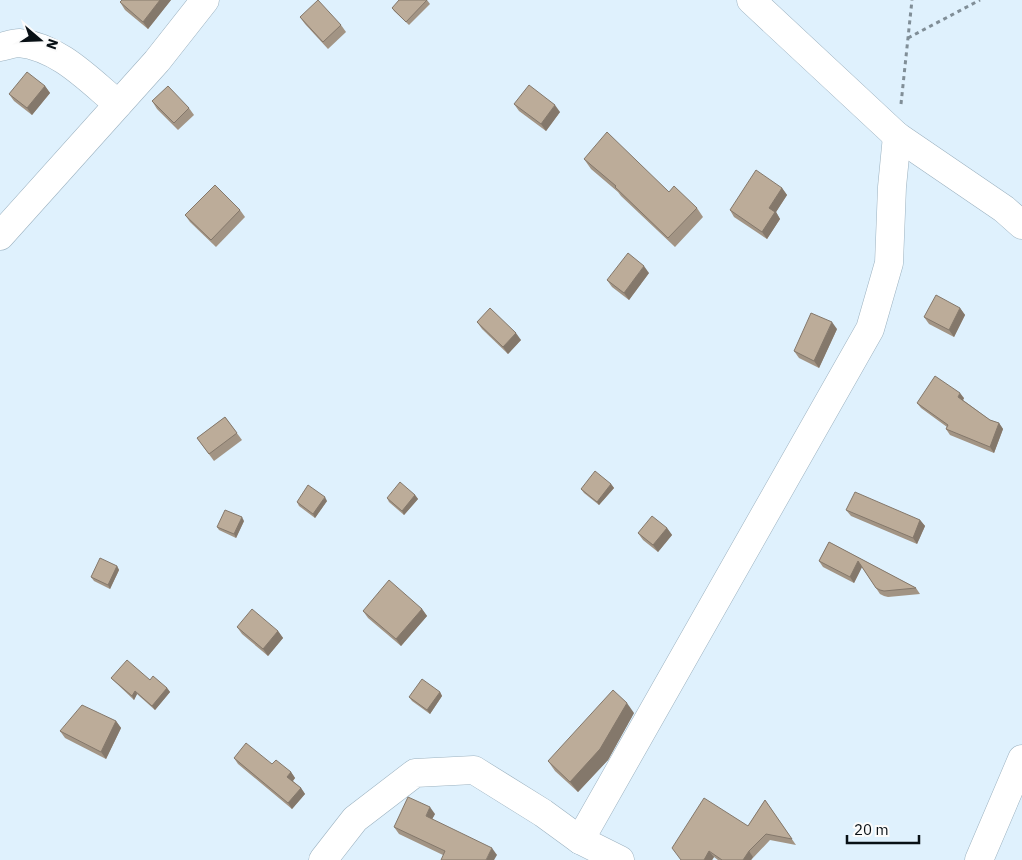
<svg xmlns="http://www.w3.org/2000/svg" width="1022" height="860" font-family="'IBM Plex Sans',sans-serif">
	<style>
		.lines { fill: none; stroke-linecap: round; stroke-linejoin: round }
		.minor-casing { stroke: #9cb2c0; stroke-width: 29 }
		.path { stroke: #808e97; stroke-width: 3; stroke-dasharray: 4 4; stroke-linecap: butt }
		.minor { stroke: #fff; stroke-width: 28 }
		.wall { fill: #a29484 }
		.shaded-wall { fill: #84786b }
		.building { fill: #bcac99; stroke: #84786b }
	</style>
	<rect width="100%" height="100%" fill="#dff1fd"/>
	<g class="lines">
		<defs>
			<g id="minor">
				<polyline points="751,0 897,136 1004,209 1022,225"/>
				<path d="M0,47C6,46 13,43 19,43C59,47 89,80 118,104"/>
				<polyline points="0,236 157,61 205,0"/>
				<polyline points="580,840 870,329 889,263 892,187 897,136"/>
				<polyline points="323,860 355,819 415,773 474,770 543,813 580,840 620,860"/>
				<polyline points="979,860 1022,759"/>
			</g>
		</defs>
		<use href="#minor" class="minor-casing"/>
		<g class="path">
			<polyline points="908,38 980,0"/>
			<polyline points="901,104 912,0"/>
		</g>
		<use href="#minor" class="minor"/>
	</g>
	<g class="wall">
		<polygon points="122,0 171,0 148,29 125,10 120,2"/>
		<polygon points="427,0 430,4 409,25 394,11 392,8"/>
		<polygon points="300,17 341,25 346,32 328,49 305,24"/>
		<polygon points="45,86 50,93 32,115 14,101 9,94"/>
		<polygon points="152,101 189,108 194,115 178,130 157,109"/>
		<polygon points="514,104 560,112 546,131 519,111"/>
		<polygon points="584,159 669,192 697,208 703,217 675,247 621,196 618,192 591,169"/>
		<polygon points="782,188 787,195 776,212 780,219 767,239 734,217 730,210"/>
		<polygon points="240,210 245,217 216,247 190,222 185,215"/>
		<polygon points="649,273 629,300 612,287 607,280"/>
		<polygon points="960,308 965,315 954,337 929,324 924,317"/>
		<polygon points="477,322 521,340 508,354 482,329"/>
		<polygon points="837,329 819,368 799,358 794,351"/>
		<polygon points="964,398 963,400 990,420 999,423 1003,429 994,453 950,435 946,429 947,427 921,408 917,403"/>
		<polygon points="225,417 242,440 214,461 197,438"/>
		<polygon points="611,484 614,488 599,505 584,493 581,489"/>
		<polygon points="415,495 418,499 404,515 389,502 387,498"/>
		<polygon points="327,501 315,518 299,506 297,502"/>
		<polygon points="846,510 920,520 925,526 917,544 851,516"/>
		<polygon points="244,521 236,538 219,530 217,527"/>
		<polygon points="667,528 672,535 658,552 643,540 638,533"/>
		<polygon points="829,542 916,588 920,594 888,597 884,596 880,594 862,567 854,583 823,567 819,561"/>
		<polygon points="117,566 119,570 110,589 94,581 91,577"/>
		<polygon points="422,609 427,616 401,646 368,618 363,611"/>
		<polygon points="237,627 278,631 283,638 268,656 242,634"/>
		<polygon points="111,678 150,680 167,688 170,692 155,710 137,694 134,700 114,681"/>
		<polygon points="440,692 442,696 430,714 412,701 409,697"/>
		<polygon points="634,713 608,760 578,792 555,771 548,761"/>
		<polygon points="116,721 121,728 106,759 65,738 60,731"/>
		<polygon points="234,758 272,764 291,772 295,778 293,781 301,788 305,794 292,809 238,764"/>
		<polygon points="765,800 796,845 770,840 751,860 718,860 714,857 712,860 681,860 748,826"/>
		<polygon points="435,814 432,819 497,855 443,855 399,834 394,827"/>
	</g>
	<g class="shaded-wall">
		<polygon points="160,0 171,0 148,29 143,22"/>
		<polygon points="45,86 50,93 32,115 27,108"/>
		<polygon points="555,105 560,112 546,131 541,124"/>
		<polygon points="782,188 787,195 776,212 780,219 767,239 762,232 769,208"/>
		<polygon points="644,266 649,273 629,300 624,293"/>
		<polygon points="960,308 965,315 954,337 949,330"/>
		<polygon points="832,322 837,329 819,368 814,361"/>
		<polygon points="516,333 521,340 508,354 503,347"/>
		<polygon points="960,393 964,398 962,402 958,397"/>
		<polygon points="999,423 1003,429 994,453 990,447"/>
		<polygon points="611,484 614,488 599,505 597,502"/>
		<polygon points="415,495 418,499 404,515 402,511"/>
		<polygon points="325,497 327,501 315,518 313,514"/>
		<polygon points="242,517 244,521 236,538 234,534"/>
		<polygon points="920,520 925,526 917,544 913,538"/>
		<polygon points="667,528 672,535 658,552 653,545"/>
		<polygon points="858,561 862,567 854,583 850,577"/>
		<polygon points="117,566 119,570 110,589 108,585"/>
		<polygon points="422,609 427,616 401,646 396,639"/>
		<polygon points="278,631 283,638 268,656 263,649"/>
		<polygon points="167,688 170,692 155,710 152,706"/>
		<polygon points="135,691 137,694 134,700 132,696"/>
		<polygon points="440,692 442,696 430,714 427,710"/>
		<polygon points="627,703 634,713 608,760 578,792 570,782"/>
		<polygon points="116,721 121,728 106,759 101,752"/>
		<polygon points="291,772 295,778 291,783 287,777"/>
		<polygon points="301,788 305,794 292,809 288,803"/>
		<polygon points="430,807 435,814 430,823 426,816"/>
		<polygon points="492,848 497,855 494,860 486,860"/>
		<polygon points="709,851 714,857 712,860 704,860"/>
		<polygon points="749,851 753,857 751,860 743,860"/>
	</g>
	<g class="building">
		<polygon points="122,0 160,0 143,22 120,2"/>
		<polygon points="318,0 341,25 323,42 300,17"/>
		<polygon points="399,0 427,0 406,22 392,8"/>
		<polygon points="27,72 45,86 27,108 9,94"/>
		<polygon points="529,85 555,105 541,124 514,104"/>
		<polygon points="168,86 189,108 174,123 152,101"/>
		<polygon points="607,132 669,192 674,186 697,208 668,238 615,187 616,186 584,159"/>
		<polygon points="756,170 782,188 769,208 775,212 762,232 730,210"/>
		<polygon points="215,185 240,210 211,240 185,215"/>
		<polygon points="628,253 644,266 624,293 607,280"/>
		<polygon points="936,295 960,308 949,330 924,317"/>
		<polygon points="490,308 516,333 503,347 477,322"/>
		<polygon points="811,313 832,322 814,361 794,351"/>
		<polygon points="935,376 960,393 958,397 990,420 999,423 990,447 946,429 948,425 917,403"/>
		<polygon points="225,417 237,433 209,454 197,438"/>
		<polygon points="595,471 611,484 597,502 581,489"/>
		<polygon points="400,482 415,495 402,511 387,498"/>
		<polygon points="308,485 325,497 313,514 297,502"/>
		<polygon points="855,492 920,520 913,538 846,510"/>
		<polygon points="225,510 242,517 234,534 217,527"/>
		<polygon points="652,516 667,528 653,545 638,533"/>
		<polygon points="829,542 916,588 884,591 880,590 876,588 858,561 850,577 819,561"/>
		<polygon points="100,558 117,566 108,585 91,577"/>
		<polygon points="389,580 422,609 396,639 363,611"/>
		<polygon points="252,609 278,631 263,649 237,627"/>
		<polygon points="127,660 150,680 153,676 167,688 152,706 135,691 132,696 111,678"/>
		<polygon points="422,679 440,692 427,710 409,697"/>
		<polygon points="613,690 627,703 600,749 570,782 548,761"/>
		<polygon points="82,705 116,721 101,752 60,731"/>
		<polygon points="246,743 272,764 276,760 291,772 287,777 301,788 288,803 234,758"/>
		<polygon points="408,797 430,807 426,816 492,848 486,860 441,860 445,851 394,827"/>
		<polygon points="704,798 748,826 765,800 792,839 766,834 749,851 743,860 722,860 709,851 704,860 681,860 672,848"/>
	</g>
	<g transform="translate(40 40) rotate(109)" stroke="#fbfbfb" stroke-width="4" paint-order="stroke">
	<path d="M0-4L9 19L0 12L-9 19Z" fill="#081015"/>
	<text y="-8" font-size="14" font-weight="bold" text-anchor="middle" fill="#081015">N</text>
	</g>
	<path d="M847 835v8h72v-8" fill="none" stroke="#081015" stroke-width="2.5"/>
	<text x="854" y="835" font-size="15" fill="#081015" stroke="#fbfbfb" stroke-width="4" paint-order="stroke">20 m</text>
</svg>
